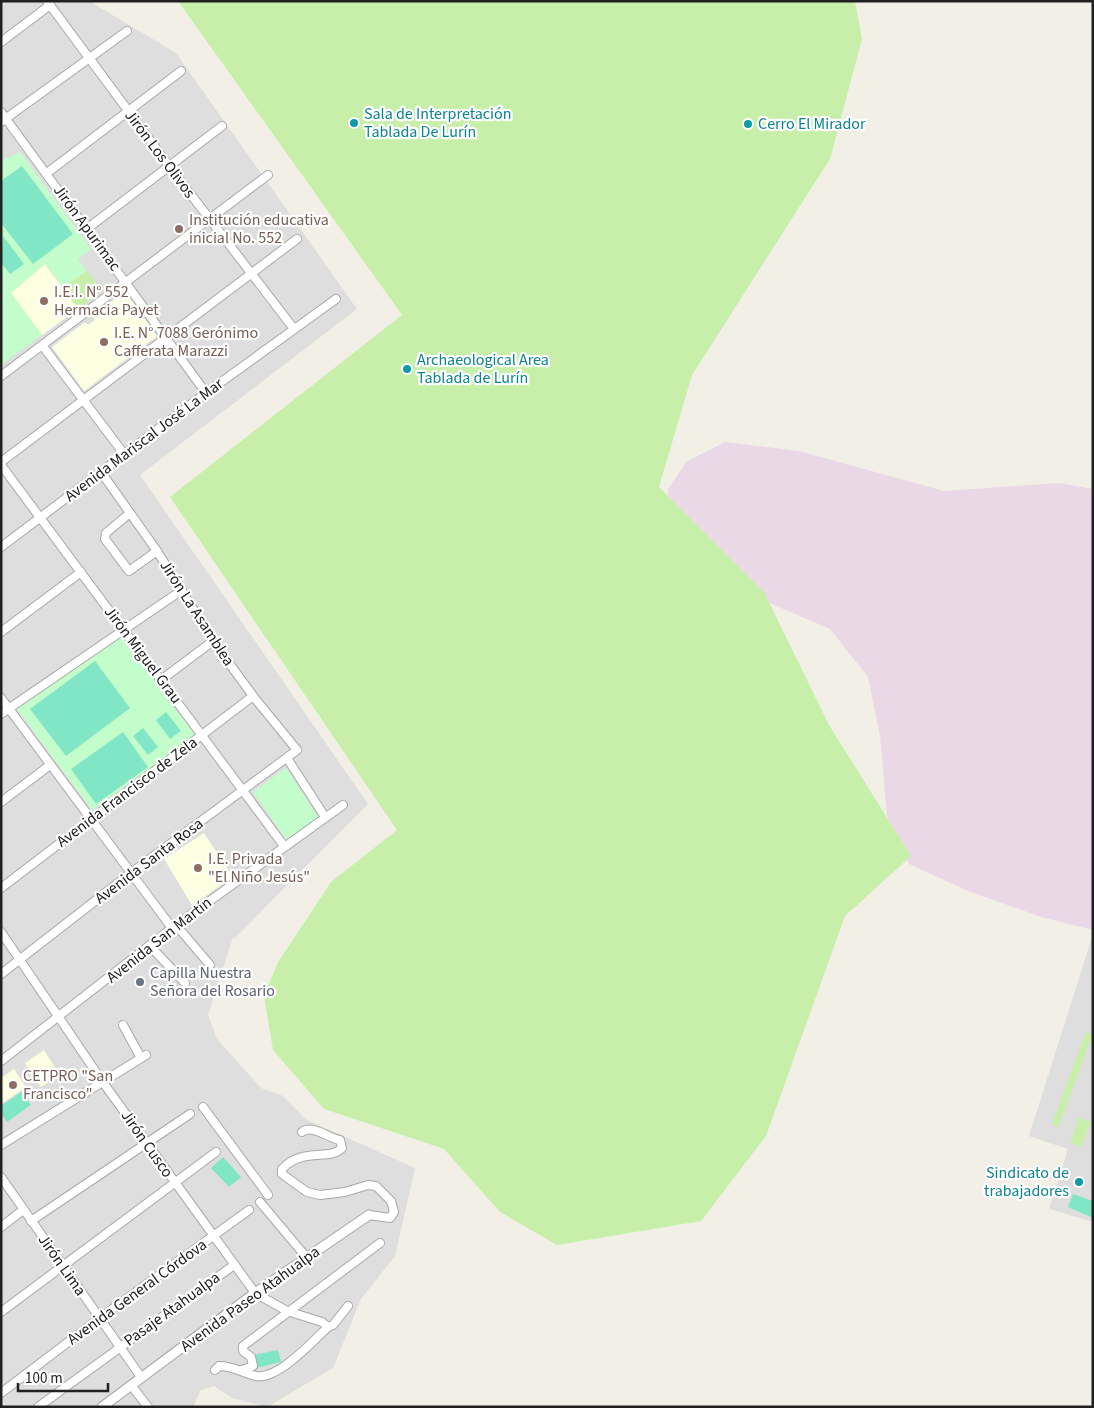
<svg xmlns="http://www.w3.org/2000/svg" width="1094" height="1408" font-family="'Source Sans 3',sans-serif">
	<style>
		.residential { fill: #dfdede }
		.industrial { fill: #ebd8e7 }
		.education { fill: #fdffe3 }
		.grass { fill: #c7efaa }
		.park { fill: #c2fdcb }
		.pitch { fill: #80e6c5 }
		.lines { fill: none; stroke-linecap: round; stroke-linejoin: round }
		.minor-casing { stroke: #a8a8a8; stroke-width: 10 }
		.tertiary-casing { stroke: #a8a8a8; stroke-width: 11 }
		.minor { stroke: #fff; stroke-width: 8 }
		.tertiary { stroke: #fff; stroke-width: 9 }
		.culture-dot { fill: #0f9aa8; stroke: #fff; stroke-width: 2 }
		.education-dot { fill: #8d6e63; stroke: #fff; stroke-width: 2 }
		.worship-dot { fill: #6b7280; stroke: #fff; stroke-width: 2 }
		.labels { text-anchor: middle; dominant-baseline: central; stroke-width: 4.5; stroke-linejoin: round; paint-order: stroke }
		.culture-label { font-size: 16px; fill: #0d838f; stroke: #fff; text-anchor: start }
		.street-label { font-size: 16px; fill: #212121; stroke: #fff }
		.education-label { font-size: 16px; fill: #785e54; stroke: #fff; text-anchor: start }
		.worship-label { font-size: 16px; fill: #5b616d; stroke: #fff; text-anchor: start }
	</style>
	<rect width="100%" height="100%" fill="#f2efe7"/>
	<g class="residential">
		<polygon points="1,1 89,1 176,53 357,309 140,475 368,804 234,939 233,937 208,1015 217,1039 261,1088 283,1096 305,1119 415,1168 395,1256 361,1299 333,1368 267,1407 232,1398 214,1386 201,1390 193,1407 1,1407"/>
		<polygon points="1093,934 1093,1222 1049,1209 1068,1149 1029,1136"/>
	</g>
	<polygon class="industrial" points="725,442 799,451 944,491 1059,483 1093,489 1093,930 1041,917 968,891 909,864 887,816 880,736 868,677 830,629 772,604 722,572 667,520 668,489 687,461"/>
	<g class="education">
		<polygon points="45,264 78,309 42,335 10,293"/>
		<polygon points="125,291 157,336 84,391 52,347 85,322 88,325 95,320 93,316"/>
		<polygon points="204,833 233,877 192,905 164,859"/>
		<polygon points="44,1050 60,1075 41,1087 25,1063"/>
		<polygon points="14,1069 26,1087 1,1104 1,1078"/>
	</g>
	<g class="grass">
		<polygon points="178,1 855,1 862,39 830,159 692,375 659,487 764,592 829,725 911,856 845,916 766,1136 701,1221 557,1245 500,1212 444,1149 324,1109 273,1050 264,996 278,962 331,882 397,830 170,497 402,315"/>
		<polygon points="87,271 102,290 78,309 63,288"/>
		<polygon points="1086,1031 1092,1036 1058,1128 1052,1124"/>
		<polygon points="1079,1117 1091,1122 1081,1147 1070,1143"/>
	</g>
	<g class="park">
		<polygon points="20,152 91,249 78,259 87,271 63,288 45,264 11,293 42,335 1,365 1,161"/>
		<polygon points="120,635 195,735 92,810 17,709"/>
		<polygon points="286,768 318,817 287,841 253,792"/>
	</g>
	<g class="pitch">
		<polygon points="22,166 73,234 33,264 1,223 1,181"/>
		<polygon points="3,236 24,264 10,274 1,263"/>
		<polygon points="95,661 130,708 66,756 30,709"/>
		<polygon points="166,712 181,731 170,739 156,720"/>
		<polygon points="143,728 158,747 148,755 133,736"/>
		<polygon points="123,732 148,767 96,804 71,769"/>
		<polygon points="21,1092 31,1105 7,1122 1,1113 1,1106"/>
		<polygon points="223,1157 241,1177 229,1187 211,1168"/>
		<polygon points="1073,1194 1093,1201 1093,1218 1068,1207"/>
		<polygon points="278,1350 281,1362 256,1368 253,1355"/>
	</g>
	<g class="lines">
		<defs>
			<g id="minor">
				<polyline points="47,1 169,166 294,329"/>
				<polyline points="1,42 50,5"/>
				<polyline points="1,112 206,393"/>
				<polyline points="1,122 127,31"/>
				<polyline points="47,173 181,71"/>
				<polyline points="88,228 222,126"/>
				<polyline points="42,345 124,454"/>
				<polyline points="1,376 268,175"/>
				<polyline points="1,462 297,239"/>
				<polyline points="1,465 284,846"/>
				<polyline points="130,513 106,533 105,539 129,571 157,551"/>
				<polyline points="1,547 206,393 336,299"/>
				<polyline points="1,632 81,572"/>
				<polyline points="161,680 213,641"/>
				<polyline points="1,698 172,928"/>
				<polyline points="1,714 182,590"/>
				<polyline points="287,758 325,817"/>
				<polyline points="1,802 50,765"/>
				<polyline points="1,888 253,696"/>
				<polyline points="176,925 210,965"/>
				<path d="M1,932L102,1081L255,1293L287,1311L322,1322L328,1327C313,1341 278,1380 256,1376C243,1373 233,1366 219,1366L215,1370"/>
				<polyline points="150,946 185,983"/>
				<polyline points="1,974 131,873 297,750 253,696 213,641 157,551 101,472"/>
				<polyline points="123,1025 141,1058"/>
				<polyline points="1,1061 172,928 343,805"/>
				<polyline points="203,1107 268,1195"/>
				<path d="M302,1132C312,1124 328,1138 340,1140L342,1148C330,1161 302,1147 282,1169V1174L307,1192L320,1195L345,1192L368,1185L376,1186L391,1201L394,1212L390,1218L369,1215"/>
				<polyline points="1,1145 146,1055"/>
				<polyline points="1,1177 141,1377"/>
				<polyline points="260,1202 307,1258"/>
				<polyline points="31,1221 190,1114"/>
				<polyline points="1,1227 23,1210"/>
				<polyline points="1,1312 216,1152"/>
				<polyline points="328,1327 333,1325 348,1306"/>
				<polyline points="242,1370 253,1366 251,1357 243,1351 243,1346 380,1243"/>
				<polyline points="131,1385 148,1407"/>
				<polyline points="1,1393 100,1318 249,1210"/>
				<polyline points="38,1407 234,1265"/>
			</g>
			<polyline id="tertiary" points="102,1407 255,1293 369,1215"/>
		</defs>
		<use href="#minor" class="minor-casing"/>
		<use href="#tertiary" class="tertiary-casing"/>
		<use href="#minor" class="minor"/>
		<use href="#tertiary" class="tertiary"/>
	</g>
	<g class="culture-dot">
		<circle cx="354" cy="123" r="5"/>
		<circle cx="748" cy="124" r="5"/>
		<circle cx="407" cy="369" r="5"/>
		<circle cx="1079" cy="1182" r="5"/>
	</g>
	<g class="education-dot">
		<circle cx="179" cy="229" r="5"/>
		<circle cx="44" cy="301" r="5"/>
		<circle cx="104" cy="342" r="5"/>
		<circle cx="198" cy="868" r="5"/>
		<circle cx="13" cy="1085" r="5"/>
	</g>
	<circle class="worship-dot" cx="140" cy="982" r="5"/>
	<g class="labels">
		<g class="culture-label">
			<text x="364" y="114">Sala de Interpretación<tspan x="364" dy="18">Tablada De Lurín</tspan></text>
			<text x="758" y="124">Cerro El Mirador</text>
			<text x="417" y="360">Archaeological Area<tspan x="417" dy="18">Tablada de Lurín</tspan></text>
			<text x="1069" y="1173" text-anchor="end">Sindicato de<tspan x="1069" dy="18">trabajadores</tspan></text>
		</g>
		<g class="street-label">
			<text transform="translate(160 154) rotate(53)">Jirón Los Olivos</text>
			<text transform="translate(87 228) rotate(54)">Jirón Apurimac</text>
			<text transform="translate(144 440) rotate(-37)">Avenida Mariscal José La Mar</text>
			<text transform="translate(197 613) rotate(57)">Jirón La Asamblea</text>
			<text transform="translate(143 655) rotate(53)">Jirón Miguel Grau</text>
			<text transform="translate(127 792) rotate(-37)">Avenida Francisco de Zela</text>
			<text transform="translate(149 861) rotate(-37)">Avenida Santa Rosa</text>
			<text transform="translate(159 940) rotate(-38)">Avenida San Martín</text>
			<text transform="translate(147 1144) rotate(55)">Jirón Cusco</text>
			<text transform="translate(62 1265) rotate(55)">Jirón Lima</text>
			<text transform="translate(137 1292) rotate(-36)">Avenida General Córdova</text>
			<text transform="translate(250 1299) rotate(-36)">Avenida Paseo Atahualpa</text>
			<text transform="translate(172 1309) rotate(-36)">Pasaje Atahualpa</text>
		</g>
		<g class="education-label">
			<text x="189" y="220">Institución educativa<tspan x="189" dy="18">inicial No. 552</tspan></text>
			<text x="54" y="292">I.E.I. N° 552<tspan x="54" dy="18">Hermacia Payet</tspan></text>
			<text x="114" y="333">I.E. N° 7088 Gerónimo<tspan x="114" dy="18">Cafferata Marazzi</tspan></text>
			<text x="208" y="859">I.E. Privada<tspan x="208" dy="18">"El Niño Jesús"</tspan></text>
			<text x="23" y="1076">CETPRO "San<tspan x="23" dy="18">Francisco"</tspan></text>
		</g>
		<g class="worship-label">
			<text x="150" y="973">Capilla Nuestra<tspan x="150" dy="18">Señora del Rosario</tspan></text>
		</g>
	</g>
	<rect width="1094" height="1408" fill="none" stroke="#212121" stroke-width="5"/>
	<path d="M18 1383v8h90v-8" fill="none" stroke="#212121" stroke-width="2.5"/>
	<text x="25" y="1383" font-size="15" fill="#212121" stroke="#ffffff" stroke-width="4" paint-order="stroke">100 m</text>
</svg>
